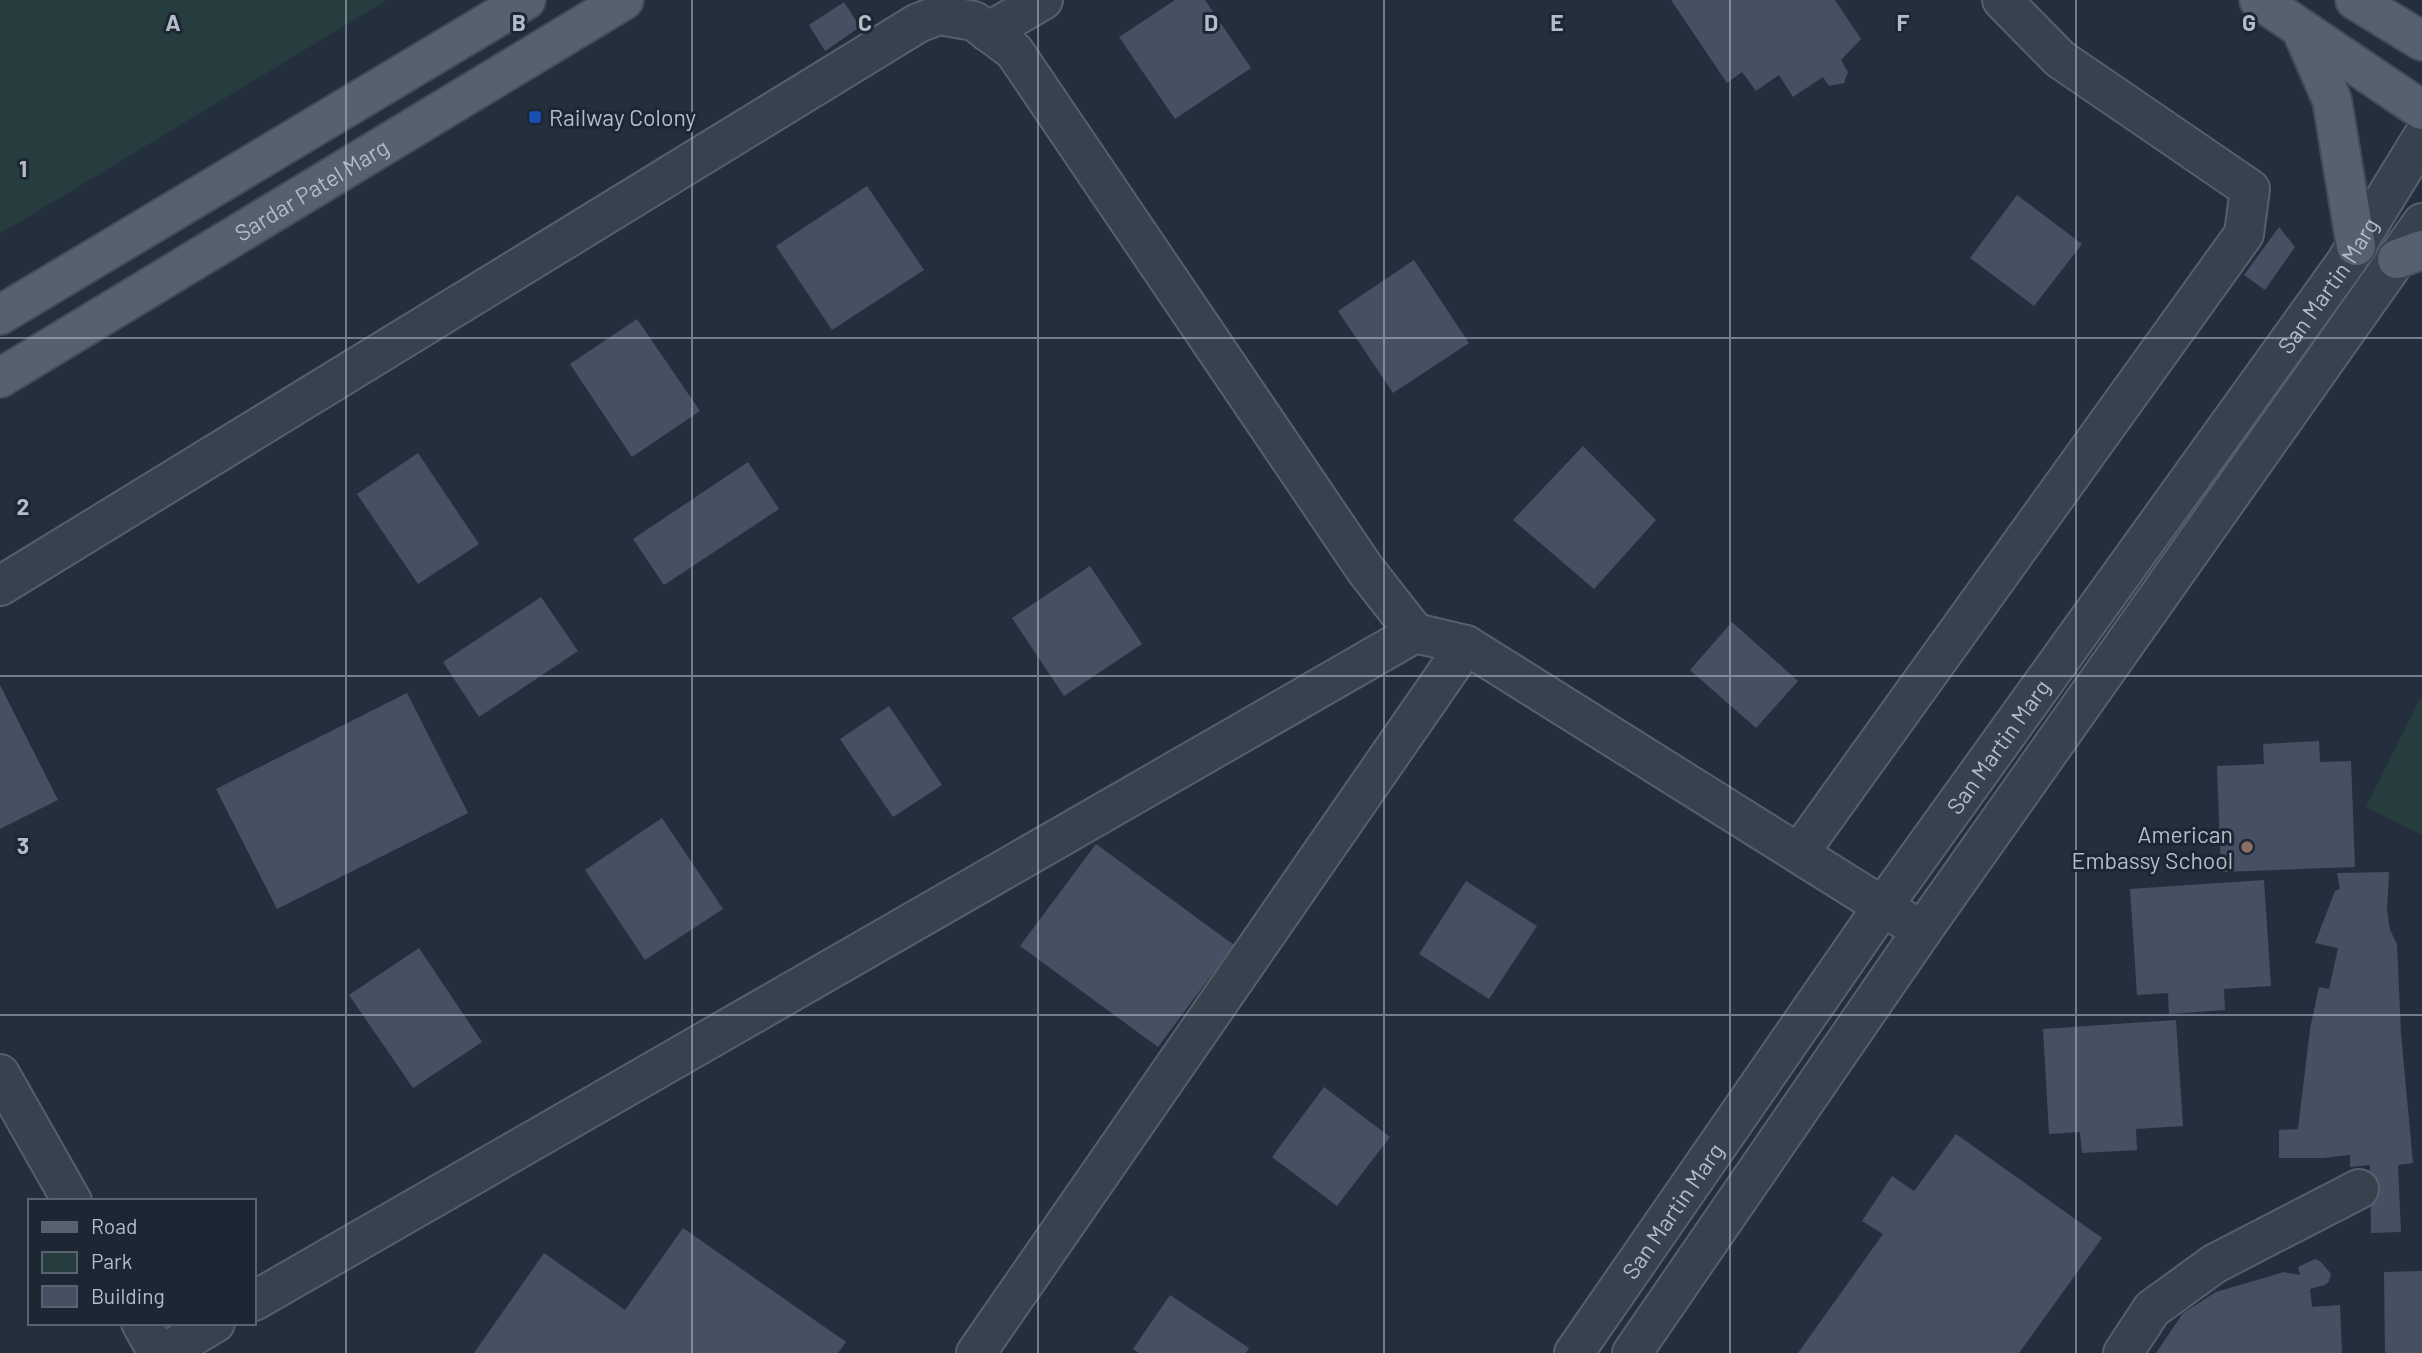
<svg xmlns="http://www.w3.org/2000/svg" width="2422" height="1353" font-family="Barlow,sans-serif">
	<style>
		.green { fill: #263c3f }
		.building { fill: #455162 }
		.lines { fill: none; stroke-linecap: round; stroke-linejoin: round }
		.minor-casing { stroke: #565f6c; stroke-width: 42 }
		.major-casing { stroke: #414a57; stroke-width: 42 }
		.minor { stroke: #38414e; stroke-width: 38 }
		.major { stroke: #56606e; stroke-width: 38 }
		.grid { fill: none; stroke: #b4bcc9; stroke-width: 2; stroke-opacity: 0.55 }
		.transit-dot { fill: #1a4fb4; stroke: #1d2633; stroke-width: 2.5 }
		.education-dot { fill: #8d6e63; stroke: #1d2633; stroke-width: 2.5 }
		.labels { text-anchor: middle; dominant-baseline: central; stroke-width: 6; stroke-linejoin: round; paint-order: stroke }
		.poi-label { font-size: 23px; fill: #b4bcc9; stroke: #1d2633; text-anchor: start }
		.street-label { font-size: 23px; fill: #b4bcc9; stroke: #1d2633 }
		.grid-label { font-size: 23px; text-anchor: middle; font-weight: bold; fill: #b4bcc9; stroke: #1d2633; stroke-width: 6; stroke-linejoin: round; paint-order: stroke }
	</style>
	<rect width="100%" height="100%" fill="#242f3e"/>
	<g class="green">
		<polygon points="0,0 387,0 0,234"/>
		<polygon points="2422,695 2422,835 2366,807"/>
	</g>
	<g class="building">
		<polygon points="1175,0 1205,0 1251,68 1175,119 1119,37"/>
		<polygon points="1671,0 1835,0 1861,39 1841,60 1848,72 1844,83 1829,86 1823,77 1793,97 1779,75 1756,91 1742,72 1727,83"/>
		<polygon points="844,2 860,27 825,51 809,25"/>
		<polygon points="867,186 924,270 832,330 776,246"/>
		<polygon points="2017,195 2082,244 2034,306 1970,258"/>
		<polygon points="2279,227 2295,247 2265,290 2244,275"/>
		<polygon points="1414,260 1469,343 1393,393 1338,311"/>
		<polygon points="637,319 700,411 632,457 570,364"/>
		<polygon points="1583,446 1656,520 1594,589 1513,520"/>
		<polygon points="418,453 479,544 418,584 357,494"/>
		<polygon points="748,462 779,509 664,585 633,539"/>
		<polygon points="1090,566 1142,644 1064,696 1012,618"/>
		<polygon points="541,597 578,651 479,717 443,662"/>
		<polygon points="1732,622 1798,681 1756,728 1690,670"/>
		<polygon points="0,685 58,800 0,829"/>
		<polygon points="407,693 468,813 277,909 216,789"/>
		<polygon points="889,706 942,785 893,817 840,739"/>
		<polygon points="2319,741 2320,762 2351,761 2355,867 2221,872 2217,766 2264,764 2263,744"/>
		<polygon points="662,818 723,909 645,960 585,870"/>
		<polygon points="1096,844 1234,945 1158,1047 1020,946"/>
		<polygon points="2389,872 2387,910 2390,930 2397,944 2401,1034 2413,1163 2398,1165 2401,1232 2371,1233 2370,1165 2350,1167 2350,1155 2323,1158 2279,1158 2279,1130 2298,1129 2310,1029 2319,987 2329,989 2338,948 2315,943 2335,891 2340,889 2337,873"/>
		<polygon points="2264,880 2271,986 2224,989 2225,1010 2169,1014 2168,993 2137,995 2130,889"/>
		<polygon points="1466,881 1537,926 1489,999 1419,954"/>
		<polygon points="419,948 482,1042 413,1088 349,995"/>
		<polygon points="2176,1020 2183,1126 2136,1129 2137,1150 2082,1153 2080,1132 2049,1134 2043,1029"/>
		<polygon points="1324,1087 1390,1137 1337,1206 1272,1157"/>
		<polygon points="1956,1134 2102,1238 2019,1353 1798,1353 1883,1234 1862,1221 1892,1176 1914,1191"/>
		<polygon points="683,1228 846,1342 838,1353 474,1353 544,1253 625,1310"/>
		<polygon points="2315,1259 2321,1262 2331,1274 2329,1281 2325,1285 2310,1289 2312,1307 2340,1305 2342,1353 2156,1353 2183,1313 2216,1292 2284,1272 2300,1275 2298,1267"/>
		<polygon points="2422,1271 2422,1353 2385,1353 2384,1272"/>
		<polygon points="1170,1295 1249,1348 1246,1353 1139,1353 1133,1349"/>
	</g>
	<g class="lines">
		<defs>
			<g id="minor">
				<polyline points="988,32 1043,0"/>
				<polyline points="0,586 918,23 939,15 974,21 1014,51 1365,569 1415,633"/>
				<polyline points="1799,853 2244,234 2250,189 2060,59 2002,0"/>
				<polyline points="0,1074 72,1201"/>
				<polyline points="254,1301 1415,633 1466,645 1922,931"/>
				<polyline points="141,1323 158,1353"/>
				<polyline points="164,1353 215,1323"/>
				<polyline points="976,1353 1466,645"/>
				<path id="s1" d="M1574,1353L1883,906L2346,262L2422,138"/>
				<polyline points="1632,1353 1922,931 2422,223"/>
				<polyline points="2123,1353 2152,1309 2214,1264 2359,1189"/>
			</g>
			<g id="major">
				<polyline points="2259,0 2422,110"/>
				<polyline points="2355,0 2422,41"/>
				<polyline points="2301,29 2332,100 2356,246"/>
				<polyline points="2397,259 2422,250"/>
				<polyline points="0,315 526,0"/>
				<path id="s2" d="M0,378L624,0"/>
			</g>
		</defs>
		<use href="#minor" class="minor-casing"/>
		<use href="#major" class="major-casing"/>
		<use href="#minor" class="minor"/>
		<use href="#major" class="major"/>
	</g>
	<path class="grid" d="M346,0V1353M692,0V1353M1038,0V1353M1384,0V1353M1730,0V1353M2076,0V1353M0,338H2422M0,676H2422M0,1015H2422"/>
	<rect class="transit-dot" x="528" y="110" width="14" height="14" rx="3.5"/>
	<circle class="education-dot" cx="2247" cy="847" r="7"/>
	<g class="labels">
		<g class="poi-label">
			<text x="549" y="117">Railway Colony</text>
			<text x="2233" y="834" text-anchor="end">American<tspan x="2233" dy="26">Embassy School</tspan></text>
		</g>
		<g class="street-label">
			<text stroke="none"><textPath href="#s2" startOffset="364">Sardar Patel Marg</textPath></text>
			<text stroke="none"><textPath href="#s1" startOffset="1307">San Martin Marg</textPath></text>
			<text stroke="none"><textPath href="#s1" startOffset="740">San Martin Marg</textPath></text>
			<text stroke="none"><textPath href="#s1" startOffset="173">San Martin Marg</textPath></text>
		</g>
	</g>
	<g class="grid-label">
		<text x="173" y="31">A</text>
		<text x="519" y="31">B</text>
		<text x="865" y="31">C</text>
		<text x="1211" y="31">D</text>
		<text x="1557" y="31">E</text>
		<text x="1903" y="31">F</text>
		<text x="2249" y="31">G</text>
		<text x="23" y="177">1</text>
		<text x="23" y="515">2</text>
		<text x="23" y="854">3</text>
	</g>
	<rect x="28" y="1199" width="228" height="126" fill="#1d2633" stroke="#59626f" stroke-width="2"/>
	<rect x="42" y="1222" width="35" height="10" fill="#56606e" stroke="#59626f" stroke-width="2"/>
	<text x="91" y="1234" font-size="21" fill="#b4bcc9">Road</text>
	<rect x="42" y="1252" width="35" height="21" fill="#263c3f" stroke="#59626f" stroke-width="2"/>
	<text x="91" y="1269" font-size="21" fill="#b4bcc9">Park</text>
	<rect x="42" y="1286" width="35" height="21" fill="#455162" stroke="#59626f" stroke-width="2"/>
	<text x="91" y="1304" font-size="21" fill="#b4bcc9">Building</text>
</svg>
